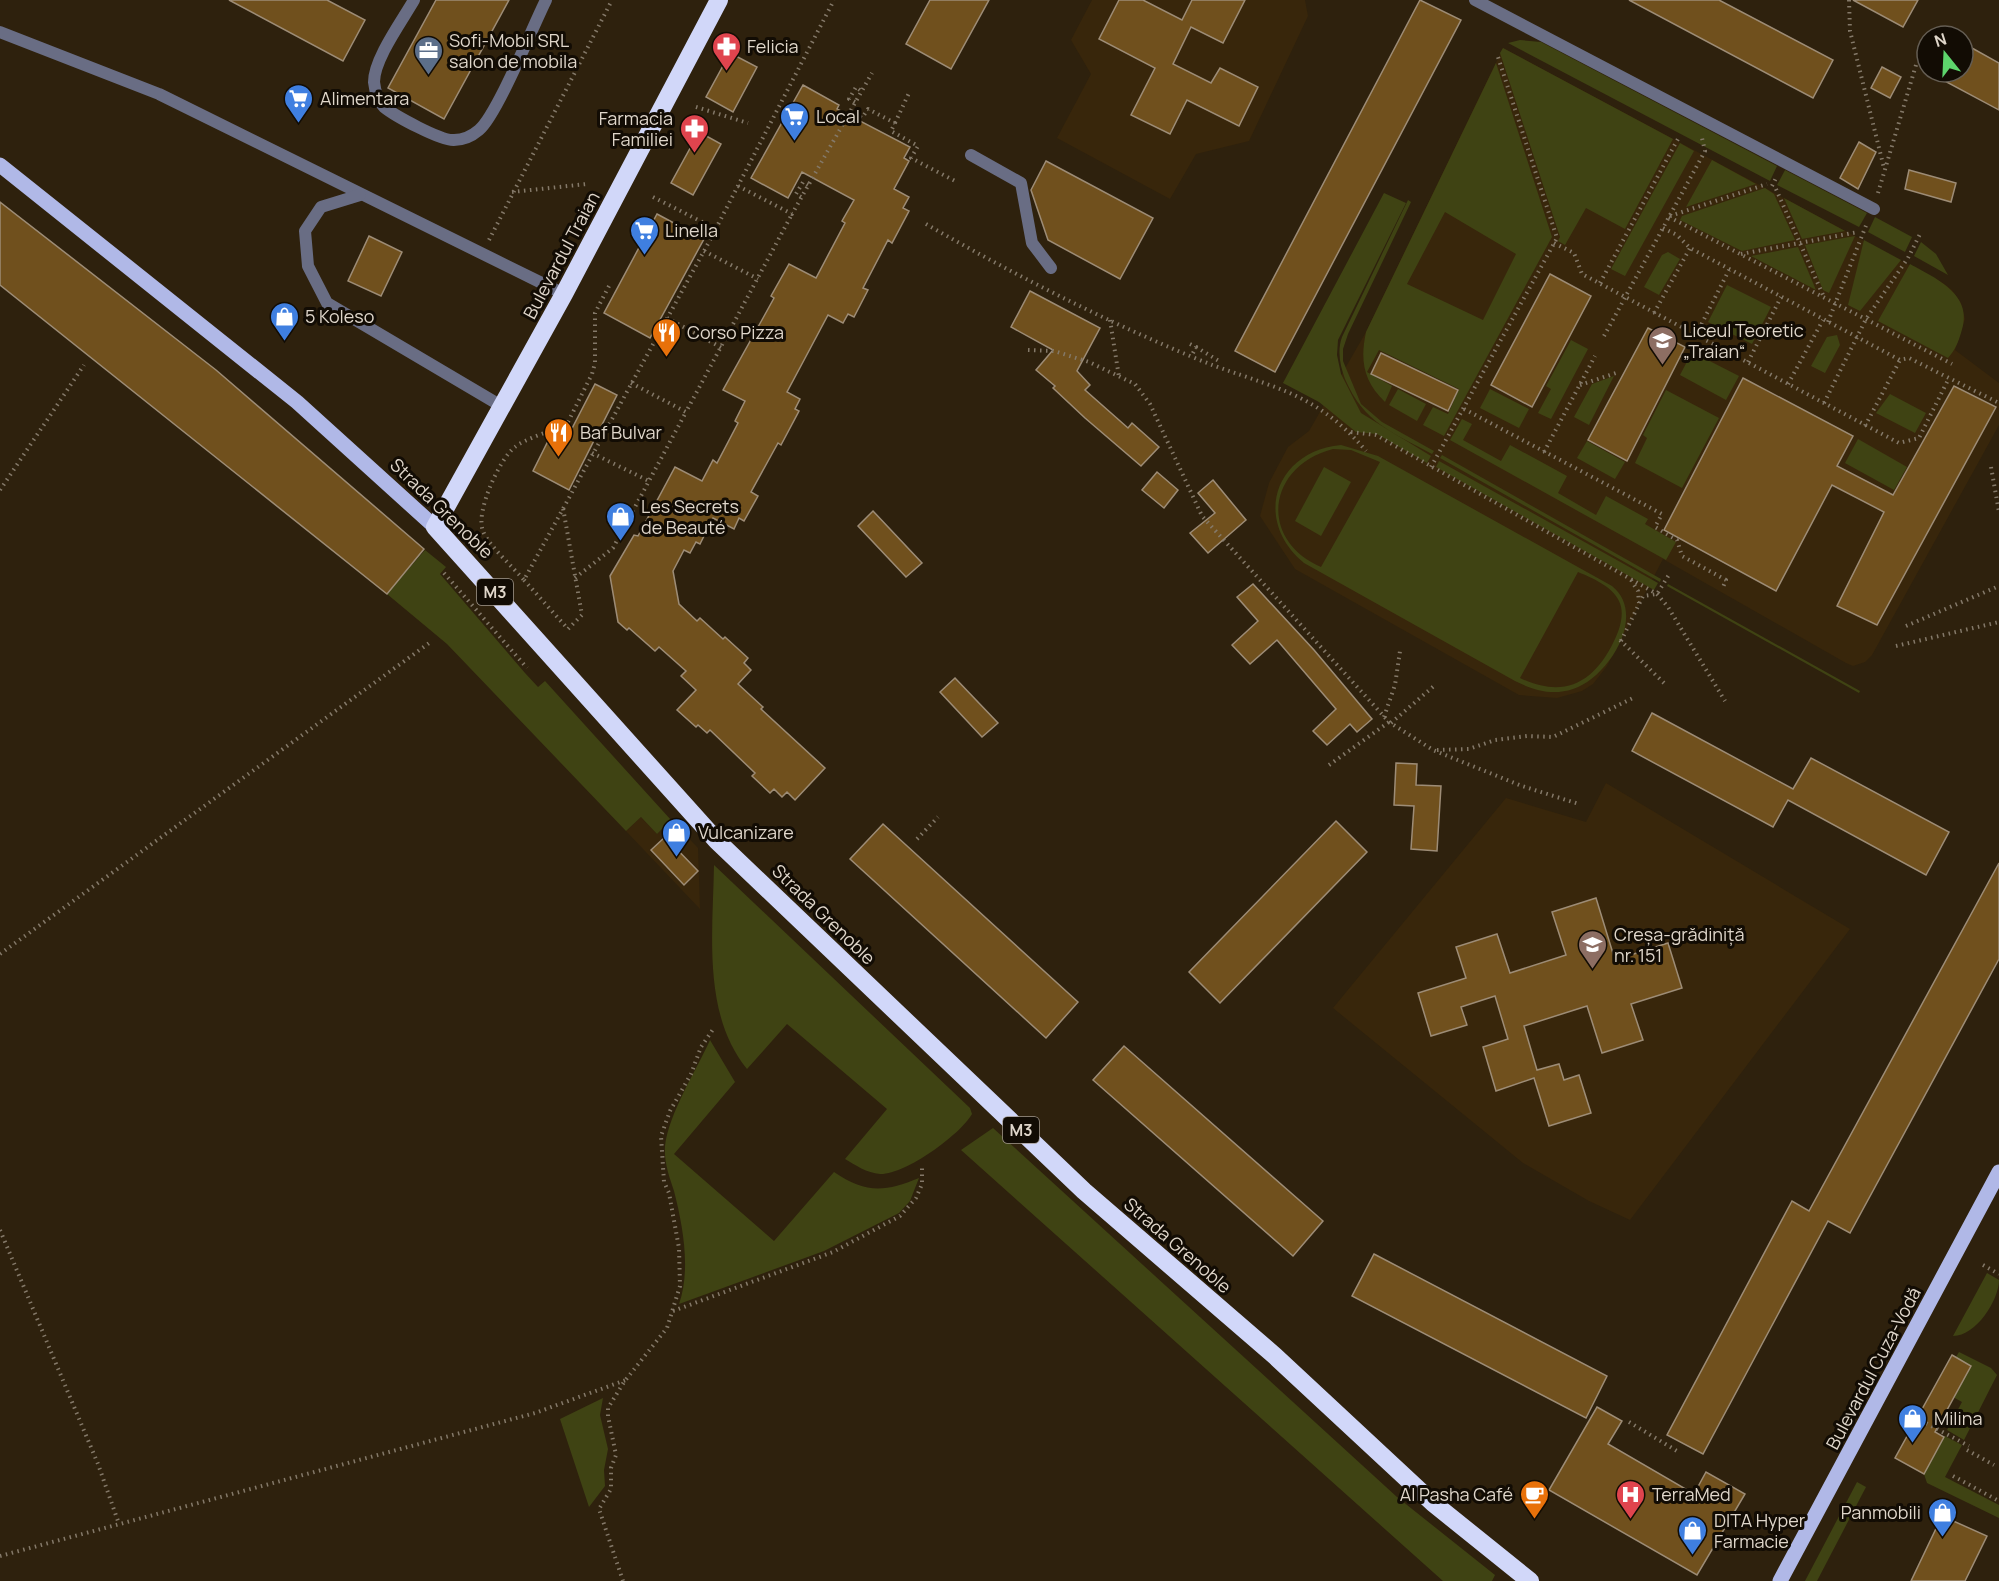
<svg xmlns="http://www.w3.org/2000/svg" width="1999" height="1581" font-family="Manrope,sans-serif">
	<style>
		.built { fill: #38260b }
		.green { fill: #3f4313; fill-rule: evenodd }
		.building { fill: #70501d; stroke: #9d8c76; stroke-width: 1.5 }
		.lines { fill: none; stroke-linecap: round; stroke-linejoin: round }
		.path { stroke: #847969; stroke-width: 4; stroke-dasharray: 1.5 4.5; stroke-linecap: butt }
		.lane { stroke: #696d84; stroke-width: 12 }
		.primary { stroke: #b0b8e7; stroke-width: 15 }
		.highway { stroke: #d1d7f9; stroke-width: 18 }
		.labels { text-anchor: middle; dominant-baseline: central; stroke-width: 6; stroke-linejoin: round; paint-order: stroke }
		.shield { fill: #120c04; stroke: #a2998f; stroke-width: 1.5 }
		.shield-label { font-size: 16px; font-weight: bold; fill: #dfd6ca }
		.poi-label { font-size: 18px; fill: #dfd6ca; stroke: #120c04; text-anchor: start }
		.street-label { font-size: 18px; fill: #dfd6ca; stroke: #120c04 }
	</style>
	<rect width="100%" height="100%" fill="#2e210d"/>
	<g class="built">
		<polygon points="1092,0 1305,0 1308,16 1249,141 1196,154 1170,199 1057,138 1091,74 1071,40"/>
		<polygon points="1503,48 1943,283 1952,290 1961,303 1965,319 1955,350 1999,383 1999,425 1872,655 1865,662 1853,666 1846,663 1663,559 1607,666 1593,684 1582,691 1557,698 1519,695 1295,569 1260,516 1269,483 1288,447 1309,431 1366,332"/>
		<polygon points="1606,783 1850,929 1630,1220 1589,1201 1523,1163 1333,1008 1506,798 1586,822"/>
		<polygon points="641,817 657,834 671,820 698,848 700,909 626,831"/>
	</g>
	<g class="green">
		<polygon points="1520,40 1541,42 1777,166 1770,181 1508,43"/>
		<polygon points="1503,48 1673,139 1625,229 1586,208 1565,245 1558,241 1560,237 1500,53"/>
		<path d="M1496,63L1552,237L1444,436L1423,425L1433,407L1448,414L1459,389L1379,350L1367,372L1392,386L1385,402C1363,381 1360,360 1366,332ZM1445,212L1516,254L1483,320L1407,284Z"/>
		<polygon points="1680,143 1694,151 1625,276 1611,269"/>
		<polygon points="1712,160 1756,184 1686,207"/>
		<polygon points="1785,170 1867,213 1859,227 1777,185"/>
		<polygon points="1765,188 1774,194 1795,240 1742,251 1680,220 1682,216"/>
		<polygon points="1384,193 1406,203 1338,340 1337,355 1341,374 1361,413 1431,456 1427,463 1377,434 1356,432 1319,402 1283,383"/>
		<polygon points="1784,198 1845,231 1802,239"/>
		<path d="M1408,200L1411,202L1348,334L1343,349V361L1361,404L1382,422L1434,451L1432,454C1392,432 1364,423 1345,379C1340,365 1337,351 1342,337Z"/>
		<polygon points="1875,217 1912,237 1905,252 1868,232"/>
		<polygon points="1855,236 1829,293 1823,290 1805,245"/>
		<polygon points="1864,240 1901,260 1860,311 1848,305"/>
		<polygon points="1921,242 1936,254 1948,275 1914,256"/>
		<polygon points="1798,247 1816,290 1751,256"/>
		<polygon points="1668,252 1680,259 1659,295 1644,287 1662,255"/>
		<path d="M1910,264C1937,279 1975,295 1961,333C1958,343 1955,350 1948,358L1878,321Z"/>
		<polygon points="1727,285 1771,307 1752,344 1708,322"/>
		<polygon points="1837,335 1840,345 1825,373 1811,366 1827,337"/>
		<polygon points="1571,340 1588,349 1551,419 1538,413 1551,389 1546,386"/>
		<polygon points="1692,352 1739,376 1726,400 1680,375"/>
		<polygon points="1614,376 1589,425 1574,417 1592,384"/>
		<polygon points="1398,389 1426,404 1417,421 1389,405"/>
		<polygon points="1490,389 1529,409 1519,428 1480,408"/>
		<polygon points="1666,390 1719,418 1682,488 1635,463 1647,438 1643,435"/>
		<polygon points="1890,394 1926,413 1915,433 1876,413"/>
		<polygon points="1462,419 1472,424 1463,440 1501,461 1510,445 1567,476 1558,493 1596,515 1606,496 1648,519 1645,524 1676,542 1666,560 1450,440"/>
		<polygon points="1858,439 1907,467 1894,490 1845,463"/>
		<polygon points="1587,441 1625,462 1615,479 1577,458"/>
		<path d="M1341,445L1378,456L1612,586C1648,615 1608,678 1573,689C1552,696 1533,690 1515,681L1304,563C1252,520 1275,451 1341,445ZM1333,449L1351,450L1380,462L1321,567C1258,540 1267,466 1333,449ZM1578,572C1592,578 1612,586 1619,601C1625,613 1620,629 1614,641C1594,683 1564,699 1520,678Z"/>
		<polygon points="1442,455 1661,579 1660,582 1440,458"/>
		<polygon points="1439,461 1658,583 1654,590 1436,467"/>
		<polygon points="1324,467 1351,482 1321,536 1295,521"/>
		<polygon points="425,550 446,567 440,574 525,673 538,687 545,681 671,820 657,834 641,817 626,831 447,644 387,594"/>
		<polygon points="1668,584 1860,691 1859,693 1667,586"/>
		<path d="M714,865L970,1108L972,1114C960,1135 905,1175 880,1174C867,1173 855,1165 845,1159L887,1109L787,1024L747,1069C702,1014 713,932 714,865Z"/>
		<path d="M710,1040L735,1082L674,1154L774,1241L834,1172C866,1194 885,1192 919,1178L910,1201L899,1213L824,1251L679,1304C691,1270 683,1226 674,1191C669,1176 664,1163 665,1146C669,1113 696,1071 710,1040Z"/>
		<polygon points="993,1128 1397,1497 1495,1575 1492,1581 1443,1581 961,1150"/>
		<path d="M1987,1273L1999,1280C1999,1300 1976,1336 1953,1336Z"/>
		<polygon points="1959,1352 1991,1368 1997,1375 1964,1440 1947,1430 1962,1402 1953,1397 1956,1357"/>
		<polygon points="603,1398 600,1415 608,1449 604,1470 605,1486 589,1507 560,1419"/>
		<polygon points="1945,1436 1962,1445 1945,1477 1999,1505 1999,1518 1927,1483 1924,1474"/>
		<polygon points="1857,1482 1866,1487 1817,1581 1805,1581"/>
	</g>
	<g class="building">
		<polygon points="229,0 327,0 365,20 343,61"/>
		<polygon points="436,0 509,0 444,119 388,88"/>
		<polygon points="930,0 989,0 951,69 906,44"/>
		<polygon points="1119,0 1143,0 1182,20 1192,0 1245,0 1223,43 1191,27 1173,64 1211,83 1220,68 1258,87 1239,126 1187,100 1170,134 1131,115 1155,68 1099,39"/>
		<polygon points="1420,0 1461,20 1275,372 1235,351"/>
		<polygon points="1629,0 1719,0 1833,60 1813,98"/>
		<polygon points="1853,0 1918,0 1903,27"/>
		<polygon points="1963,43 1999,63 1999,110 1928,72 1963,72"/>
		<polygon points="730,53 757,67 733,112 706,97"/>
		<polygon points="1882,67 1901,77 1890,98 1871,88"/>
		<polygon points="803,85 839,105 837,109 910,147 904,158 909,161 894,189 909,197 903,208 909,211 892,243 888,240 863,288 868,290 854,317 848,314 843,323 828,315 803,362 787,392 800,399 795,409 799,411 781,445 778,443 751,492 758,496 744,521 739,518 734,529 713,518 700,544 696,542 690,553 684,550 673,571 679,604 697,621 700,618 723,639 725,637 748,658 744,663 751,670 738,684 763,707 761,709 825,768 795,800 787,792 782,797 774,789 770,793 752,776 755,773 710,730 707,733 698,725 696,727 677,710 696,690 681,676 686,671 659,647 655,651 629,628 627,630 618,622 610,576 634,535 638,536 675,467 702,481 713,460 717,463 738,423 735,421 745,401 723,390 763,318 774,298 771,296 789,264 816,278 845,223 842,221 854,200 802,172 788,198 751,178"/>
		<polygon points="699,132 721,144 693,195 671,183"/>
		<polygon points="1859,142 1876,152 1858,189 1840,178"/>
		<polygon points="1046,161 1153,218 1120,279 1048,240 1031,190"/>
		<polygon points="1909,170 1956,183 1951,202 1905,189"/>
		<polygon points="0,202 216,370 424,549 387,594 0,285"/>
		<polygon points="657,214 704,239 650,338 604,313"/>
		<polygon points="369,236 402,252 381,296 348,281"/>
		<polygon points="1550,274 1591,296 1532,407 1491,385"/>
		<polygon points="1030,291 1100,328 1077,371 1090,385 1085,390 1128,428 1132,423 1159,447 1141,466 1085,418 1053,388 1055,386 1036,370 1053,350 1011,327"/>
		<polygon points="1648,328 1685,347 1627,461 1588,440"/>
		<polygon points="1381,353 1458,390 1448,411 1371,374"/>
		<polygon points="1743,378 1853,436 1837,466 1893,495 1954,386 1996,407 1877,625 1837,606 1884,512 1832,485 1776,591 1664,530"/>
		<polygon points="595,384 617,395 569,490 533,471 553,431 567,438"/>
		<polygon points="1157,472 1178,490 1164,508 1142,490"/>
		<polygon points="1213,480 1246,520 1208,553 1190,533 1215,513 1198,493"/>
		<polygon points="873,511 922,563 906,577 858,526"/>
		<polygon points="1253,584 1314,650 1372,719 1357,732 1350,724 1327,745 1313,731 1336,709 1277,640 1250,664 1232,645 1258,621 1237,597"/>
		<polygon points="955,678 998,723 982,737 940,692"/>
		<polygon points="1652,713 1793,789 1811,758 1949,832 1926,875 1788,800 1773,827 1632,751"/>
		<polygon points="1396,763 1417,764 1416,785 1441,786 1437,851 1411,849 1414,806 1394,805"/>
		<polygon points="1336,821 1367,852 1220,1003 1189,972"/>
		<polygon points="883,824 1078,1002 1046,1038 850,859"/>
		<polygon points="665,837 698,871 684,885 651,850"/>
		<polygon points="1999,863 1999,959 1850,1233 1828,1221 1703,1454 1667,1435 1792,1201 1809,1211"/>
		<polygon points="1596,898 1615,960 1668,943 1682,988 1631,1004 1643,1040 1602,1053 1587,1006 1524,1026 1537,1070 1559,1064 1564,1080 1579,1075 1591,1113 1549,1126 1534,1078 1496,1091 1483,1047 1508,1039 1495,996 1461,1007 1467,1025 1431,1036 1418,993 1466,978 1456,947 1497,934 1510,973 1566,955 1552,912"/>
		<polygon points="1124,1046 1323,1221 1293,1256 1093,1080"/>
		<polygon points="1374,1254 1607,1376 1586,1418 1352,1296"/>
		<polygon points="1952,1355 1971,1366 1935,1432 1944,1437 1924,1474 1895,1458"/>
		<polygon points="1597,1407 1622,1421 1608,1444 1694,1494 1706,1472 1745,1494 1697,1575 1549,1490"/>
		<polygon points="1942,1516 1987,1536 1965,1581 1911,1581"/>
	</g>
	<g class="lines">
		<g class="path">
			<polyline points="1849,0 1850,31 1884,168"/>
			<polyline points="855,102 849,99 856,87 861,91"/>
			<polyline points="696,107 748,123"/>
			<polyline points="850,111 862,118 868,109 895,123 891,131 918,146 911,158 955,181"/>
			<polyline points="895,123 909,93"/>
			<polyline points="738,186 792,214 872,73"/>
			<polyline points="1772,186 1777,176"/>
			<polyline points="1776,189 1823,295"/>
			<polyline points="512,192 587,184"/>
			<polyline points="1878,193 1916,65"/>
			<polyline points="653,197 716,229"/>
			<polyline points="801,197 796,194 803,182 808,185"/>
			<polyline points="1670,216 1767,184"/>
			<polyline points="1669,217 1952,364"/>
			<path d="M926,224C1011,273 1099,318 1190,356C1262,387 1311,386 1366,451"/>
			<polyline points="1663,228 1677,235 1690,248 1900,360 1909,358 1999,403"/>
			<polyline points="489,240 612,0"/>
			<polyline points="1554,243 1574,253 1582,274 1899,443 1919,438 1949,378"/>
			<polyline points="704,251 758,279"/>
			<polyline points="1741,254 1858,232"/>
			<polyline points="1600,283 1679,137"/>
			<path d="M609,286L595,313V363L592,374L566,426C556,428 523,440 515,447C500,458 475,512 483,531C488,545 513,567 524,580L710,240L834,0"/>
			<polyline points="1654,313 1690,248"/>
			<polyline points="667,318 722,348"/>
			<polyline points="1110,320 1119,377"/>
			<polyline points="1828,322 1867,223"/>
			<polyline points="1696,335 1729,270"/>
			<polyline points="1604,336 1705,151 1702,138"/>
			<polyline points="1190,344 1196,347 1191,357"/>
			<polyline points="1196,347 1219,361"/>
			<polyline points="1028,350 1054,351 1089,362 1135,384 1150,404 1202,516 1389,722 1433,750 1522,786 1579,804"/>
			<polyline points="1748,362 1781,297"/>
			<polyline points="631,383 686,412 792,214"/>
			<polyline points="1788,384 1823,320"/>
			<polyline points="1580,385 1616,373"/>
			<polyline points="1824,403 1866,319 1908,258 1920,234"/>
			<polyline points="1464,409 1662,514 1655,527 1677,540 1682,556 1726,580 1723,587"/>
			<polyline points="1865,426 1900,360"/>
			<polyline points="1351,432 1376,435 1657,594 1668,607 1725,701"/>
			<polyline points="1544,452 1595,356"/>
			<polyline points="592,453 649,481"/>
			<polyline points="1431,467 1557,238 1497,54"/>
			<polyline points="1991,467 1999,512"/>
			<polyline points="0,490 84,365"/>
			<polyline points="444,573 527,668"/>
			<polyline points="575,578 613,548 686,412"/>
			<polyline points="524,580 568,629 582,615 563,508"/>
			<polyline points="1631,580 1638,591 1639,603"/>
			<polyline points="1906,626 1999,586"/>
			<polyline points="1620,640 1666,685"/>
			<polyline points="1621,641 1643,596 1657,594 1670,573"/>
			<polyline points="1896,646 1999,622"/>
			<polyline points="1384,717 1395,685 1400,651"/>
			<polyline points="1391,723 1435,685"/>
			<polyline points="1437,750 1469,749 1495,740 1527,736 1553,737 1635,697"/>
			<polyline points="1329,765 1389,722"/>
			<polyline points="917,839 938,817"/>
			<polyline points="0,954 432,641"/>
			<polyline points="0,1230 98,1464 119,1524"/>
			<polyline points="1983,1265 1999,1274"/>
			<polyline points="673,1311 833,1252 900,1216 916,1198 922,1184 922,1168"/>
			<polyline points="1905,1412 1969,1446"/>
			<polyline points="1629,1422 1677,1451"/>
			<polyline points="1967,1450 1994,1465"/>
			<polyline points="1953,1476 1999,1501"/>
			<polyline points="0,1556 535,1413 626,1380"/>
			<polyline points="623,1581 599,1509 611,1489 611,1468 616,1455 608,1416 608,1408 624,1382 667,1328 680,1286 679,1248 669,1193 664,1182 661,1136 670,1111 691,1074 701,1047 714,1028"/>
		</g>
		<g class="lane">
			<path d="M414,0C402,21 374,59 374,82C375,91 378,101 384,107C395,116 441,141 454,140C463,140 472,136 479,130C497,115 533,26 546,0"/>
			<polyline points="1475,0 1874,209"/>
			<polyline points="0,32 159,94 564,294"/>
			<polyline points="971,155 1021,183 1032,243 1051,268"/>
			<polyline points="360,195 321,207 305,231 308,266 327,303 503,407"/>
		</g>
		<g class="primary">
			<polyline points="0,165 297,402 435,527"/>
			<polyline points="1780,1581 1999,1172"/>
		</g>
		<polyline class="highway" points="719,0 564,294 435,527 717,841 1084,1191 1275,1356 1433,1503 1530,1581"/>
	</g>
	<defs>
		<symbol id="pharmacy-pin" viewBox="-11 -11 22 30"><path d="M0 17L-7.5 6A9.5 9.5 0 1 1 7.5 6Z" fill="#e0444e" stroke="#120c04"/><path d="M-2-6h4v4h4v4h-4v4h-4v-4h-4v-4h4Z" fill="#fff"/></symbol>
		<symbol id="office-pin" viewBox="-11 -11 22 30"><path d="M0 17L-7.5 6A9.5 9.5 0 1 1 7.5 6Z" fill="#5c6f8a" stroke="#120c04"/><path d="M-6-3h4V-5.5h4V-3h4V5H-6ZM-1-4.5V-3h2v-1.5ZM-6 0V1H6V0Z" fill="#fff"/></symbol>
		<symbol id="supermarket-pin" viewBox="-11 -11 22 30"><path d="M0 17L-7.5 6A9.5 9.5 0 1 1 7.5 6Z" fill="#3f7fe0" stroke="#120c04"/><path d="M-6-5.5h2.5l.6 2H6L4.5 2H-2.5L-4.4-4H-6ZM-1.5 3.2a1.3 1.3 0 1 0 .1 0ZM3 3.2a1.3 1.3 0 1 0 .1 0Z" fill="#fff"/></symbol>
		<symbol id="shop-pin" viewBox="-11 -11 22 30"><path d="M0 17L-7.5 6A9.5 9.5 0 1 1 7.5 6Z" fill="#3f7fe0" stroke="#120c04"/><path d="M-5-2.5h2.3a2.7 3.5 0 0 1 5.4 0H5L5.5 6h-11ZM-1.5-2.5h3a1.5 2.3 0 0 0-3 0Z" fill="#fff"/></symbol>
		<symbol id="restaurant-pin" viewBox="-11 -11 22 30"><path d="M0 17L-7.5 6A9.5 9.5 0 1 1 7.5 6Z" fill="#e8710a" stroke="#120c04"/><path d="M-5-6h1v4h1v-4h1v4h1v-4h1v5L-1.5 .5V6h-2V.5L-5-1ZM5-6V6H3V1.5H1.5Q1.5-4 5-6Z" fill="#fff"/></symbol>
		<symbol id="school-pin" viewBox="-11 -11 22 30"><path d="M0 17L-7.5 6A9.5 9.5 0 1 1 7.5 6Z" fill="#8d6e63" stroke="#120c04"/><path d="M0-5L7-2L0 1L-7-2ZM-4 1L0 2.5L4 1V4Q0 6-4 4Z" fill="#fff"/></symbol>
		<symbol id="cafe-pin" viewBox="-11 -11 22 30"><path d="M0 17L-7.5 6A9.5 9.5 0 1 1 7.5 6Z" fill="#e8710a" stroke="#120c04"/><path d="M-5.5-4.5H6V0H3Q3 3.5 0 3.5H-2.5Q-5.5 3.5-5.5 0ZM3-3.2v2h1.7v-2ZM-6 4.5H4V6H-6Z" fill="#fff"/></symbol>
		<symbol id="hospital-pin" viewBox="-11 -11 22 30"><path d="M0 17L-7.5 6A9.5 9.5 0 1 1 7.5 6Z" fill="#e0444e" stroke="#120c04"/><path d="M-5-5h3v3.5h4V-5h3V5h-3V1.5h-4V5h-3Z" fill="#fff"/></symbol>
	</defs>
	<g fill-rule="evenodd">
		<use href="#pharmacy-pin" x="710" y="30" width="33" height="45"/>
		<use href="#office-pin" x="412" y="34" width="33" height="45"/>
		<use href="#supermarket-pin" x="282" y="82" width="33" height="45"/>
		<use href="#supermarket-pin" x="778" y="100" width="33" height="45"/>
		<use href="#pharmacy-pin" x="678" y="112" width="33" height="45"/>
		<use href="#supermarket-pin" x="628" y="214" width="33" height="45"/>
		<use href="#shop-pin" x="268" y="300" width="33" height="45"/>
		<use href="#restaurant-pin" x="650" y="316" width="33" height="45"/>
		<use href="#school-pin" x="1646" y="324" width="33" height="45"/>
		<use href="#restaurant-pin" x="542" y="416" width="33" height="45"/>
		<use href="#shop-pin" x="604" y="500" width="33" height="45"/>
		<use href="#shop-pin" x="660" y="816" width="33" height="45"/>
		<use href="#school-pin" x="1576" y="928" width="33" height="45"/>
		<use href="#shop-pin" x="1896" y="1402" width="33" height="45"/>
		<use href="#cafe-pin" x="1518" y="1478" width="33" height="45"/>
		<use href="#hospital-pin" x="1614" y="1478" width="33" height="45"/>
		<use href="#shop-pin" x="1926" y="1496" width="33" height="45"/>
		<use href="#shop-pin" x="1676" y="1514" width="33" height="45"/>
	</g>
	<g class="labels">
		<g class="shield">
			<rect x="477" y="579" width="36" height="26" rx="4.5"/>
			<rect x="1003" y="1117" width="36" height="26" rx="4.5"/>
		</g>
		<g class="shield-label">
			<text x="495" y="592">M3</text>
			<text x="1021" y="1130">M3</text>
		</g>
		<g class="poi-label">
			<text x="449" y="40">Sofi-Mobil SRL<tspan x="449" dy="21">salon de mobila</tspan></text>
			<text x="747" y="46">Felicia</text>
			<text x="320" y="98">Alimentara</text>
			<text x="816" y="116">Local</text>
			<text x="673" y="118" text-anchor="end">Farmacia<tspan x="673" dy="21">Familiei</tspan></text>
			<text x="665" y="230">Linella</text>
			<text x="305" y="316">5 Koleso</text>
			<text x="1683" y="330">Liceul Teoretic<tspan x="1683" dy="21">„Traian“</tspan></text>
			<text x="687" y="332">Corso Pizza</text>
			<text x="580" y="432">Baf Bulvar</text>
			<text x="641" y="506">Les Secrets<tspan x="641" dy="21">de Beauté</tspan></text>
			<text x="698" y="832">Vulcanizare</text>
			<text x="1614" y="934">Creșa-grădiniță<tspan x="1614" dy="21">nr. 151</tspan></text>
			<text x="1934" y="1418">Milina</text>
			<text x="1513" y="1494" text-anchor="end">Al Pasha Café</text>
			<text x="1652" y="1494">TerraMed</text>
			<text x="1921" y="1512" text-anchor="end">Panmobili</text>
			<text x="1714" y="1520">DITA Hyper<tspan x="1714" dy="21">Farmacie</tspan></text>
		</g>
		<g class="street-label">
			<text transform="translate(561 255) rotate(-62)">Bulevardul Traian</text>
			<text transform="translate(442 508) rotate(44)">Strada Grenoble</text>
			<text transform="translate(824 914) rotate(44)">Strada Grenoble</text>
			<text transform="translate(1178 1245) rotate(41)">Strada Grenoble</text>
			<text transform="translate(1873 1368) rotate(-62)">Bulevardul Cuza-Vodă</text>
		</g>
	</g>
	<g transform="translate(1945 54) rotate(342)"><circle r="28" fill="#120c04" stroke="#645d53" stroke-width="1.5"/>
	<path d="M0-4.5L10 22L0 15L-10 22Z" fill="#5dd56c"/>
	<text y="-9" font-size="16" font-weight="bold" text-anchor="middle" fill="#dfd6ca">N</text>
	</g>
</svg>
